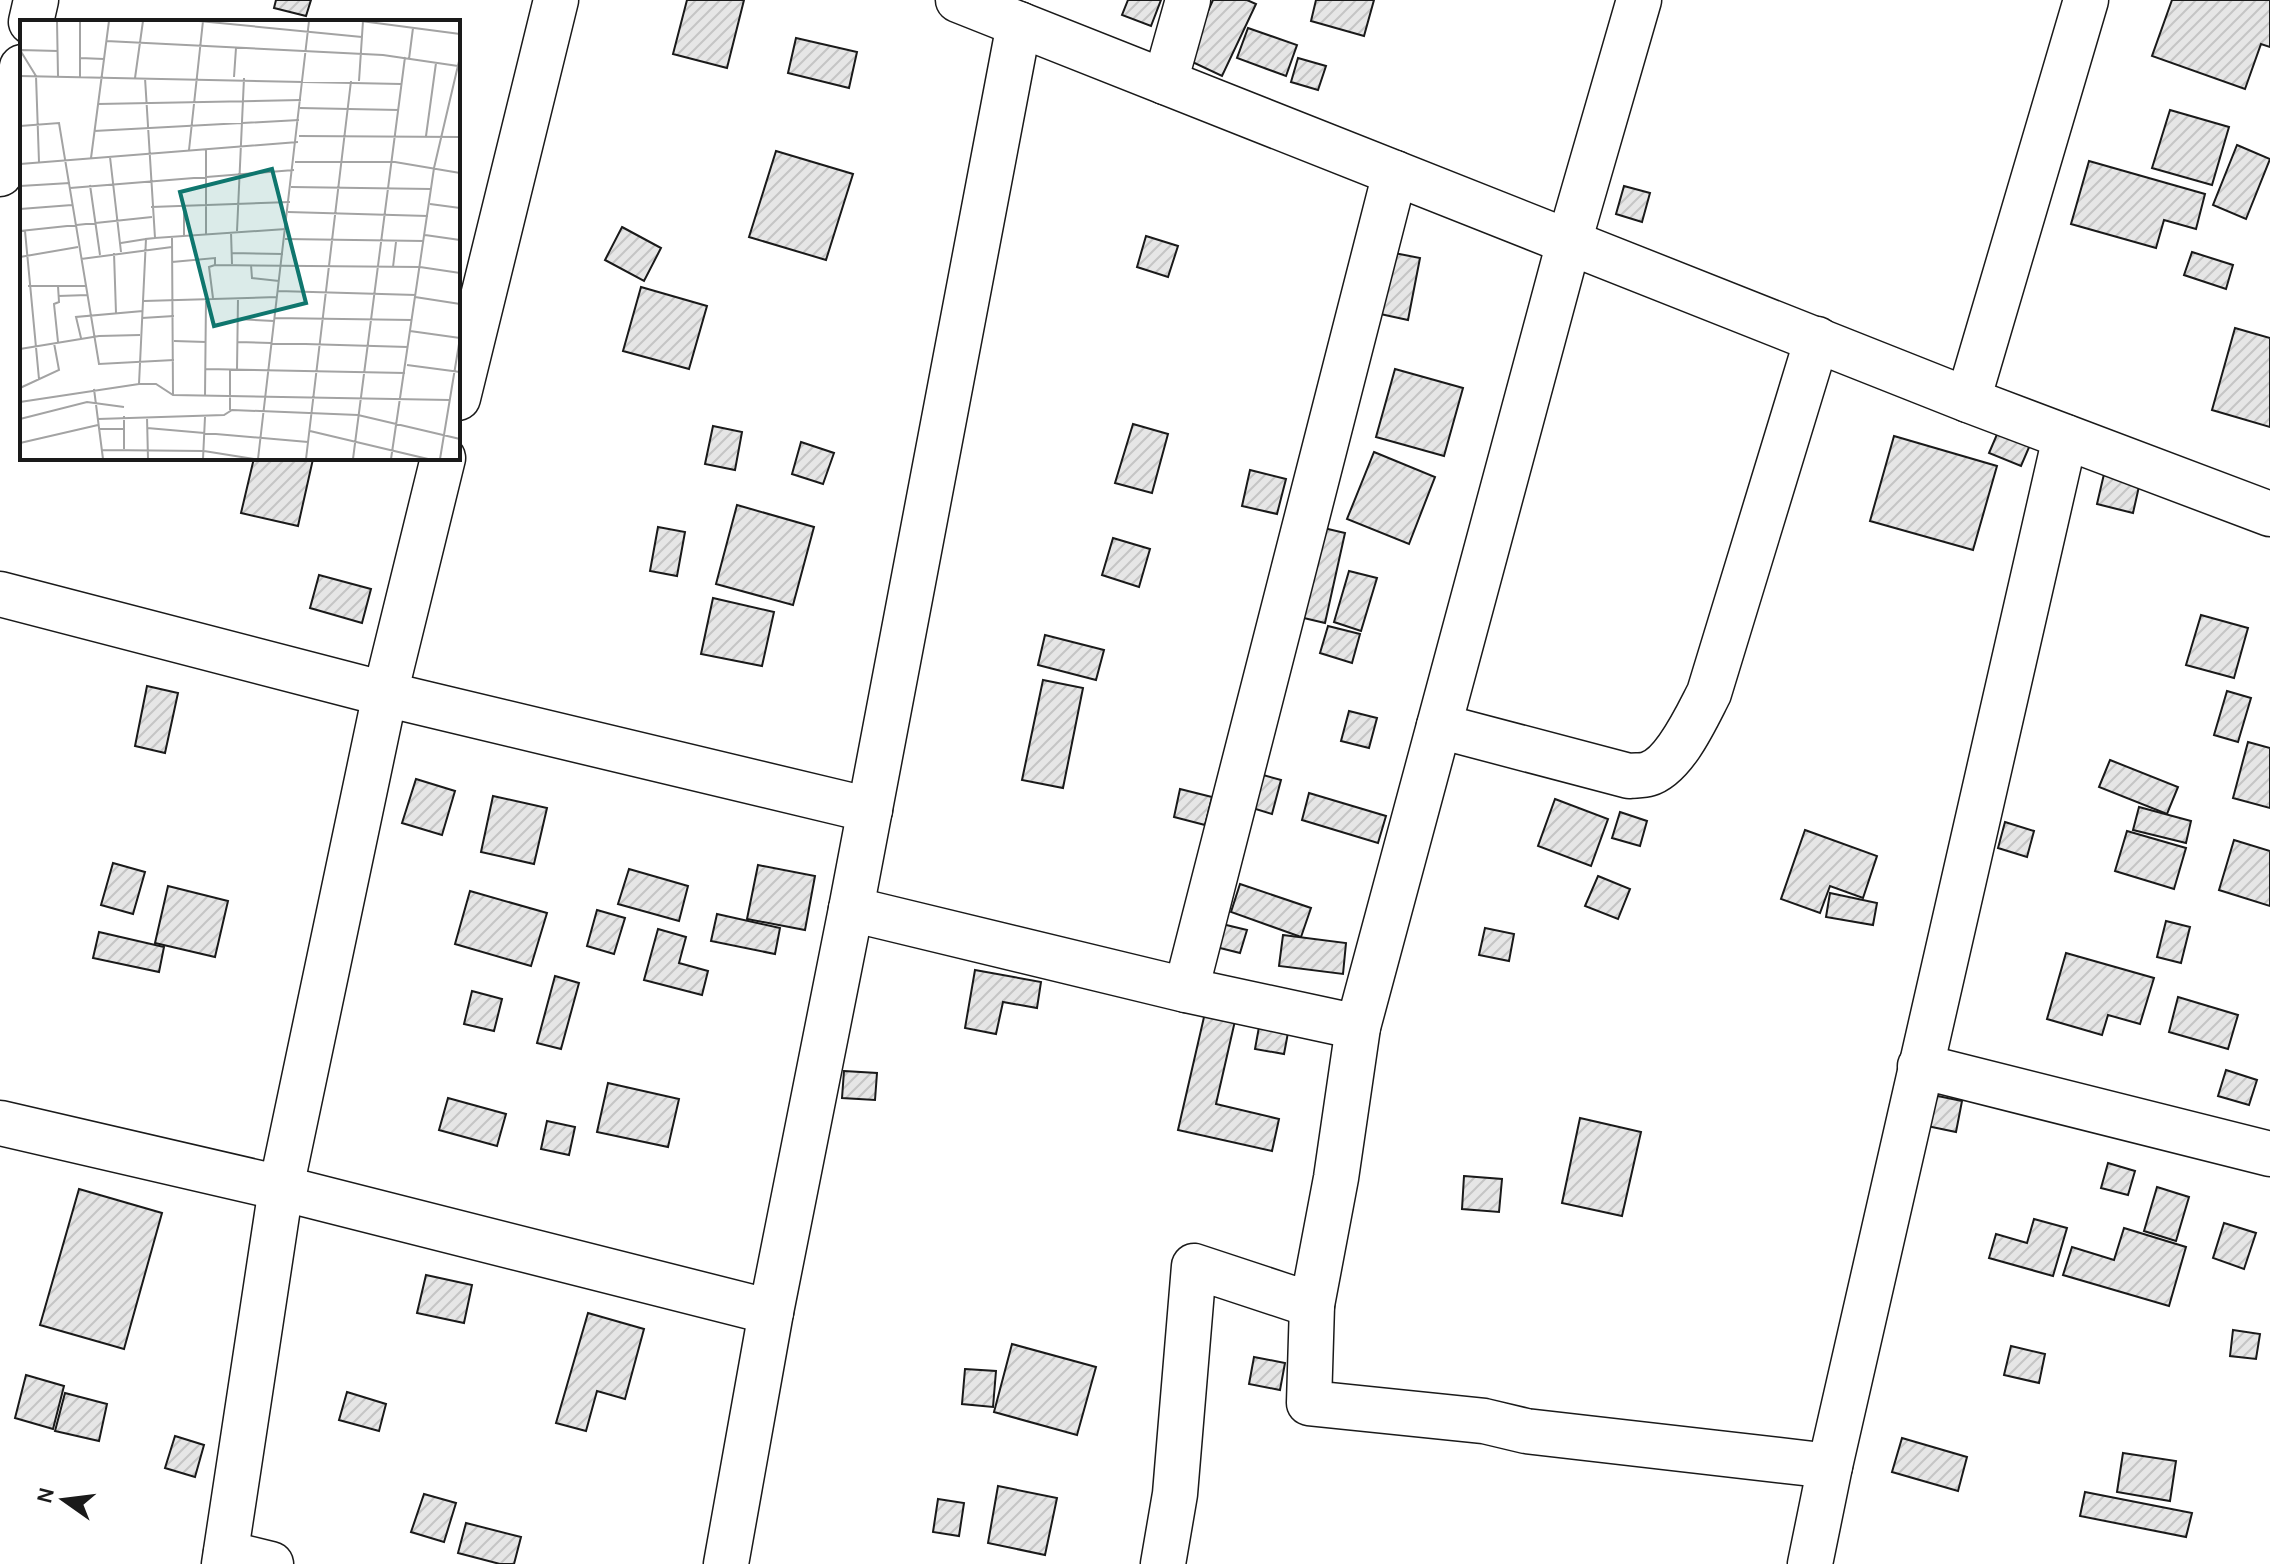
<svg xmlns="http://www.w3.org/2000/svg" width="2270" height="1564" font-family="Karla,sans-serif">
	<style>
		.building { fill: url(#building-hatch); stroke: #1a1a1a; stroke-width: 2 }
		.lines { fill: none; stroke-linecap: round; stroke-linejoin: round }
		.street-casing { stroke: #1a1a1a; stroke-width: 47 }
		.street { stroke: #fff; stroke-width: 44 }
		.inset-road { fill: none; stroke: #a3a3a3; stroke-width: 2 }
		.view { fill: #0f766e; fill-opacity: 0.15; stroke: #0f766e; stroke-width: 4 }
		.inset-edge { fill: none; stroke: #1a1a1a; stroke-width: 4 }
	</style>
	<defs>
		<pattern id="building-hatch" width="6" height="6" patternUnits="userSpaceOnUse" patternTransform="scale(2)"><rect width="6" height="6" fill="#e6e6e6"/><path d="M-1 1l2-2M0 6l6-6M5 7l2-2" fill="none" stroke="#c5c5c5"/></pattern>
	</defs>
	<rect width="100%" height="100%" fill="#fff"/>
	<g class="building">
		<polygon points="276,0 311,0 306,16 274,8"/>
		<polygon points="687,0 744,0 727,68 673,54"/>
		<polygon points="1128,0 1161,0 1151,26 1122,15"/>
		<polygon points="1213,0 1247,0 1256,4 1222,76 1186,59"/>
		<polygon points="1316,0 1374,0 1364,36 1311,21"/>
		<polygon points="2172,0 2270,0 2270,47 2261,44 2245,89 2152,56"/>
		<polygon points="1248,28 1297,45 1286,76 1237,58"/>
		<polygon points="796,38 857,52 849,88 788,73"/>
		<polygon points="1298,58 1326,66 1318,90 1291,82"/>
		<polygon points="2170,110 2229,127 2212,185 2152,168"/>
		<polygon points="2237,145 2270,159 2246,219 2213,205"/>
		<polygon points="776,151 853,174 826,260 749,237"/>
		<polygon points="2089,161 2205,194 2196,229 2164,220 2156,248 2071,224"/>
		<polygon points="1624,186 1650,193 1642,222 1616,214"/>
		<polygon points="622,227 661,248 644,281 605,260"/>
		<polygon points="1146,236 1178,246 1168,277 1137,267"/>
		<polygon points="1384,251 1420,258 1408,320 1371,312"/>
		<polygon points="2192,252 2233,265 2226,289 2184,275"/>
		<polygon points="641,287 707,306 689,369 623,351"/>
		<polygon points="2235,328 2270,338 2270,427 2212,410"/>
		<polygon points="1395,369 1463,388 1444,456 1376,437"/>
		<polygon points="1133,424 1168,434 1152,493 1115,483"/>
		<polygon points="2001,425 2033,438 2021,466 1989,453"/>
		<polygon points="713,426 742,432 735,470 705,464"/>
		<polygon points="1894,436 1997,466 1973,550 1870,521"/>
		<polygon points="801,442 834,453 823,484 792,474"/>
		<polygon points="1374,452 1435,477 1409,544 1347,519"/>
		<polygon points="254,458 313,459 298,526 241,513"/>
		<polygon points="1250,470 1286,479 1277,514 1242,506"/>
		<polygon points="2104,474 2140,482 2133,513 2097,504"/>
		<polygon points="737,505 814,527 793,605 716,584"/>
		<polygon points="1311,525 1345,533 1325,623 1291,615"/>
		<polygon points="658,527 685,532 677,576 650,571"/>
		<polygon points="1113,538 1150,549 1139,587 1102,575"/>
		<polygon points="1349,571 1377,578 1361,631 1334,622"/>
		<polygon points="319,575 371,589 362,623 310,608"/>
		<polygon points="713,598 774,612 762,666 701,654"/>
		<polygon points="2201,615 2248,628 2234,678 2186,665"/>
		<polygon points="1328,626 1360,634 1352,663 1320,653"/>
		<polygon points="1045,635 1104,650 1096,680 1038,665"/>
		<polygon points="1043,680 1083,688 1063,788 1022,780"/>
		<polygon points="147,686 178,693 165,753 135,746"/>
		<polygon points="2227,691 2251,698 2238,742 2214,735"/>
		<polygon points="1349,711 1377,718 1369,748 1341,741"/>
		<polygon points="2248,742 2270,748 2270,808 2233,798"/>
		<polygon points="2110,760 2178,787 2167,814 2099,787"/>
		<polygon points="1256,773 1281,780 1272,814 1246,806"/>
		<polygon points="416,779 455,791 442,835 402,823"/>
		<polygon points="1180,789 1212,797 1205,825 1174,817"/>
		<polygon points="1309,793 1386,816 1378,843 1302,820"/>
		<polygon points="493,796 547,808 534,864 481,852"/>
		<polygon points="1555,799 1608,819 1591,866 1538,846"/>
		<polygon points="2139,807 2191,821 2186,843 2133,830"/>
		<polygon points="1620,812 1647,821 1640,846 1612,838"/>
		<polygon points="2005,822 2034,831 2027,857 1998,848"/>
		<polygon points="1805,830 1877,856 1863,898 1830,886 1820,913 1781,899"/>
		<polygon points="2127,831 2186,848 2174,889 2115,871"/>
		<polygon points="2234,840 2270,851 2270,906 2219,890"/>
		<polygon points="113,863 145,872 133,914 101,905"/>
		<polygon points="758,865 815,876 805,930 747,919"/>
		<polygon points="629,869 688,886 679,921 618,904"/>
		<polygon points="1598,876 1630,889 1618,919 1585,906"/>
		<polygon points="1240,884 1311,908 1301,937 1231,912"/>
		<polygon points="168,886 228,901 215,957 155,943"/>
		<polygon points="470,891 547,913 531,966 455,944"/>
		<polygon points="1830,893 1877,903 1873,925 1826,917"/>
		<polygon points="597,910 625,918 614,954 587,946"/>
		<polygon points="717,914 780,928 775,954 711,941"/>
		<polygon points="2166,921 2190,927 2181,963 2157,957"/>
		<polygon points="1218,923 1247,930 1240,953 1212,946"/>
		<polygon points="1485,928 1514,934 1509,961 1479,955"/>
		<polygon points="658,929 686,937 679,963 708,971 702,995 644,980"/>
		<polygon points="99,932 164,947 159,972 93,958"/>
		<polygon points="1283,935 1346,943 1343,974 1279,966"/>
		<polygon points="2066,953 2154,978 2140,1024 2108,1015 2102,1035 2047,1019"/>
		<polygon points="975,970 1041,982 1037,1008 1003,1002 996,1034 965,1028"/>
		<polygon points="555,976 579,983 561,1049 537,1043"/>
		<polygon points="472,991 502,999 494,1031 464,1024"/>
		<polygon points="2178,997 2238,1015 2228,1049 2169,1032"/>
		<polygon points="1207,1004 1237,1012 1216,1104 1279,1119 1272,1151 1178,1130"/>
		<polygon points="1261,1016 1290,1022 1284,1054 1255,1049"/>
		<polygon points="2226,1070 2257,1080 2249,1105 2218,1096"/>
		<polygon points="844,1071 877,1073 875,1100 842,1098"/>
		<polygon points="608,1083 679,1099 668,1147 597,1132"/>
		<polygon points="1933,1095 1962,1101 1956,1132 1927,1126"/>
		<polygon points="448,1098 506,1114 497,1146 439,1130"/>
		<polygon points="1580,1118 1641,1132 1622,1216 1562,1203"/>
		<polygon points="547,1121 575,1127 569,1155 541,1149"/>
		<polygon points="2108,1163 2135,1171 2128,1195 2101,1188"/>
		<polygon points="1464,1176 1502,1179 1499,1212 1462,1209"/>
		<polygon points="2157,1187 2189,1197 2176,1241 2144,1231"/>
		<polygon points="79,1189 162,1213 124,1349 40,1325"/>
		<polygon points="2034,1219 2067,1228 2053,1276 1989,1258 1996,1234 2027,1243"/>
		<polygon points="2224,1223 2256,1233 2244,1269 2213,1258"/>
		<polygon points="2124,1228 2186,1247 2169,1306 2063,1275 2072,1247 2114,1260"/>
		<polygon points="426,1275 472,1285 464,1323 417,1313"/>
		<polygon points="588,1313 644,1329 625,1399 597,1391 586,1431 556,1423"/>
		<polygon points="2233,1330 2260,1334 2256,1359 2230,1356"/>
		<polygon points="1012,1344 1096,1367 1077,1435 994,1412"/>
		<polygon points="2011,1346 2045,1354 2039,1383 2004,1375"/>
		<polygon points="1254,1357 1285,1363 1280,1390 1249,1384"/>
		<polygon points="965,1369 996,1371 993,1407 962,1404"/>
		<polygon points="26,1375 64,1386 53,1429 15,1418"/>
		<polygon points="347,1392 386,1404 379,1431 339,1420"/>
		<polygon points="65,1393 107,1404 99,1441 55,1431"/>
		<polygon points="175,1436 204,1445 195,1477 165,1468"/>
		<polygon points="1902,1438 1967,1457 1958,1491 1892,1472"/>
		<polygon points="2123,1453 2176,1461 2170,1501 2117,1492"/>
		<polygon points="998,1486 1057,1498 1045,1555 988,1543"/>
		<polygon points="2085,1492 2192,1513 2186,1537 2080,1516"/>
		<polygon points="424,1494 456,1503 444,1542 411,1532"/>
		<polygon points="938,1499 964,1503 959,1536 933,1532"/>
		<polygon points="466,1523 521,1537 514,1564 500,1564 458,1553"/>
	</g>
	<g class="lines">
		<defs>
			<g id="street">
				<polyline points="958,0 1968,400 2270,514"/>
				<polyline points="31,22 36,0"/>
				<polyline points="1165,82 1188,0"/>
				<polyline points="0,174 22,67"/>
				<polyline points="458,398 556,0"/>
				<polyline points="1968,400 2086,0"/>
				<polyline points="0,594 385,694 870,810"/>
				<path d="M1439,726L1629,776C1635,775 1642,776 1648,774C1675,766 1697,716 1709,693L1817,339"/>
				<polyline points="851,909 1186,990 1358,1027"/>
				<polyline points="1186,990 1395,173"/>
				<polyline points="1920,1066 2270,1154"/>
				<polyline points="0,1123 281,1188 771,1312"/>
				<polyline points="1312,1305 1309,1403 1484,1421 1526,1431 1830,1466"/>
				<polyline points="226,1553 271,1564"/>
				<polyline points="224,1564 281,1188 385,694 443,458"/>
				<polyline points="726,1564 771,1312 851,909 1019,24"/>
				<polyline points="1163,1564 1175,1494 1194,1266 1312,1305 1336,1178 1358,1027 1569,242 1639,0"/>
				<polyline points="1810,1564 1830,1466 2065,437"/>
			</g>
		</defs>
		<use href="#street" class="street-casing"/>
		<use href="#street" class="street"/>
	</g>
	<g transform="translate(20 20)">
		<rect width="440" height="440" fill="#fff"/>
		<path class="inset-road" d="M37,1L38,56M179,1L342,17M341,1L440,14M86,21L363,35L438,46M0,30L16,56L19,142M0,30L38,31M60,38L84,39M389,39L393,8M0,56L381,64M60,57V1M214,57L216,28M115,58L123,1M125,58L135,218L266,209M339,61L343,1M78,84L281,80M280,88L379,90M0,106L39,103L79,344L154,340M74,111L279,100M279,116L440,117M406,116L416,43M169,130L183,1M186,130V214M90,137L101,232M71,138L89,1M275,142H375L440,153M0,144L278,122M70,165L80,235M0,166L50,163M271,167L411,169M50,168L274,150M410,184L440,188M164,185V215M131,187L270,182M0,189L52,185M268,192L408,196M0,211L132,197M5,211L19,359M217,211L224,58M211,212L212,244M405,215L440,220M152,216L153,375M265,219L404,221M101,223L126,219M94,233L96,293M211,233L263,234M0,237L58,227M61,239L152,227M152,242L195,238V245L400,247L440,253M231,245L232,258L259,261M373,247L376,222M8,266H67M258,271L396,275M38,276L68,275M395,277L440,284M193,278L189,247L195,245M124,281L257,277M122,298L154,296M254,298L392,300M218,299L254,301M390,311L440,318M61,318L56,297L123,291M154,321L186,322M38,322L34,284L39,282L38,266M217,322L388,327M0,329L79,316L120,315M387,345L440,352M186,349L385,353M210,350V390M217,350L218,278M119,364L126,219L135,218M0,368L39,350L34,323M74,369L83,439M185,376L186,278M0,382L119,364H136L153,375L430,380M127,397L128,439M0,399L67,382L104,387M78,399L204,395L212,390L338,395L440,419M127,408L288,422M79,409H104M290,411L408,439M0,423L78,405M104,429V396M82,430L184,431L234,439M183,439L185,397M238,439L289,1M286,439L331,61M333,439L385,37M371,439L414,148L440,37M420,439L440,318"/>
		<path class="view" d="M252,149L286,283L194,306L160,172Z"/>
		<rect width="440" height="440" class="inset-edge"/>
	</g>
	<g transform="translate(64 1500) rotate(284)" stroke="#ffffff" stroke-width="6" paint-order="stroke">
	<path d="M0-6L14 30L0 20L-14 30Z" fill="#1a1a1a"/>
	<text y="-12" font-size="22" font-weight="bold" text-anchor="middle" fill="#1a1a1a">N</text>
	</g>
</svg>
